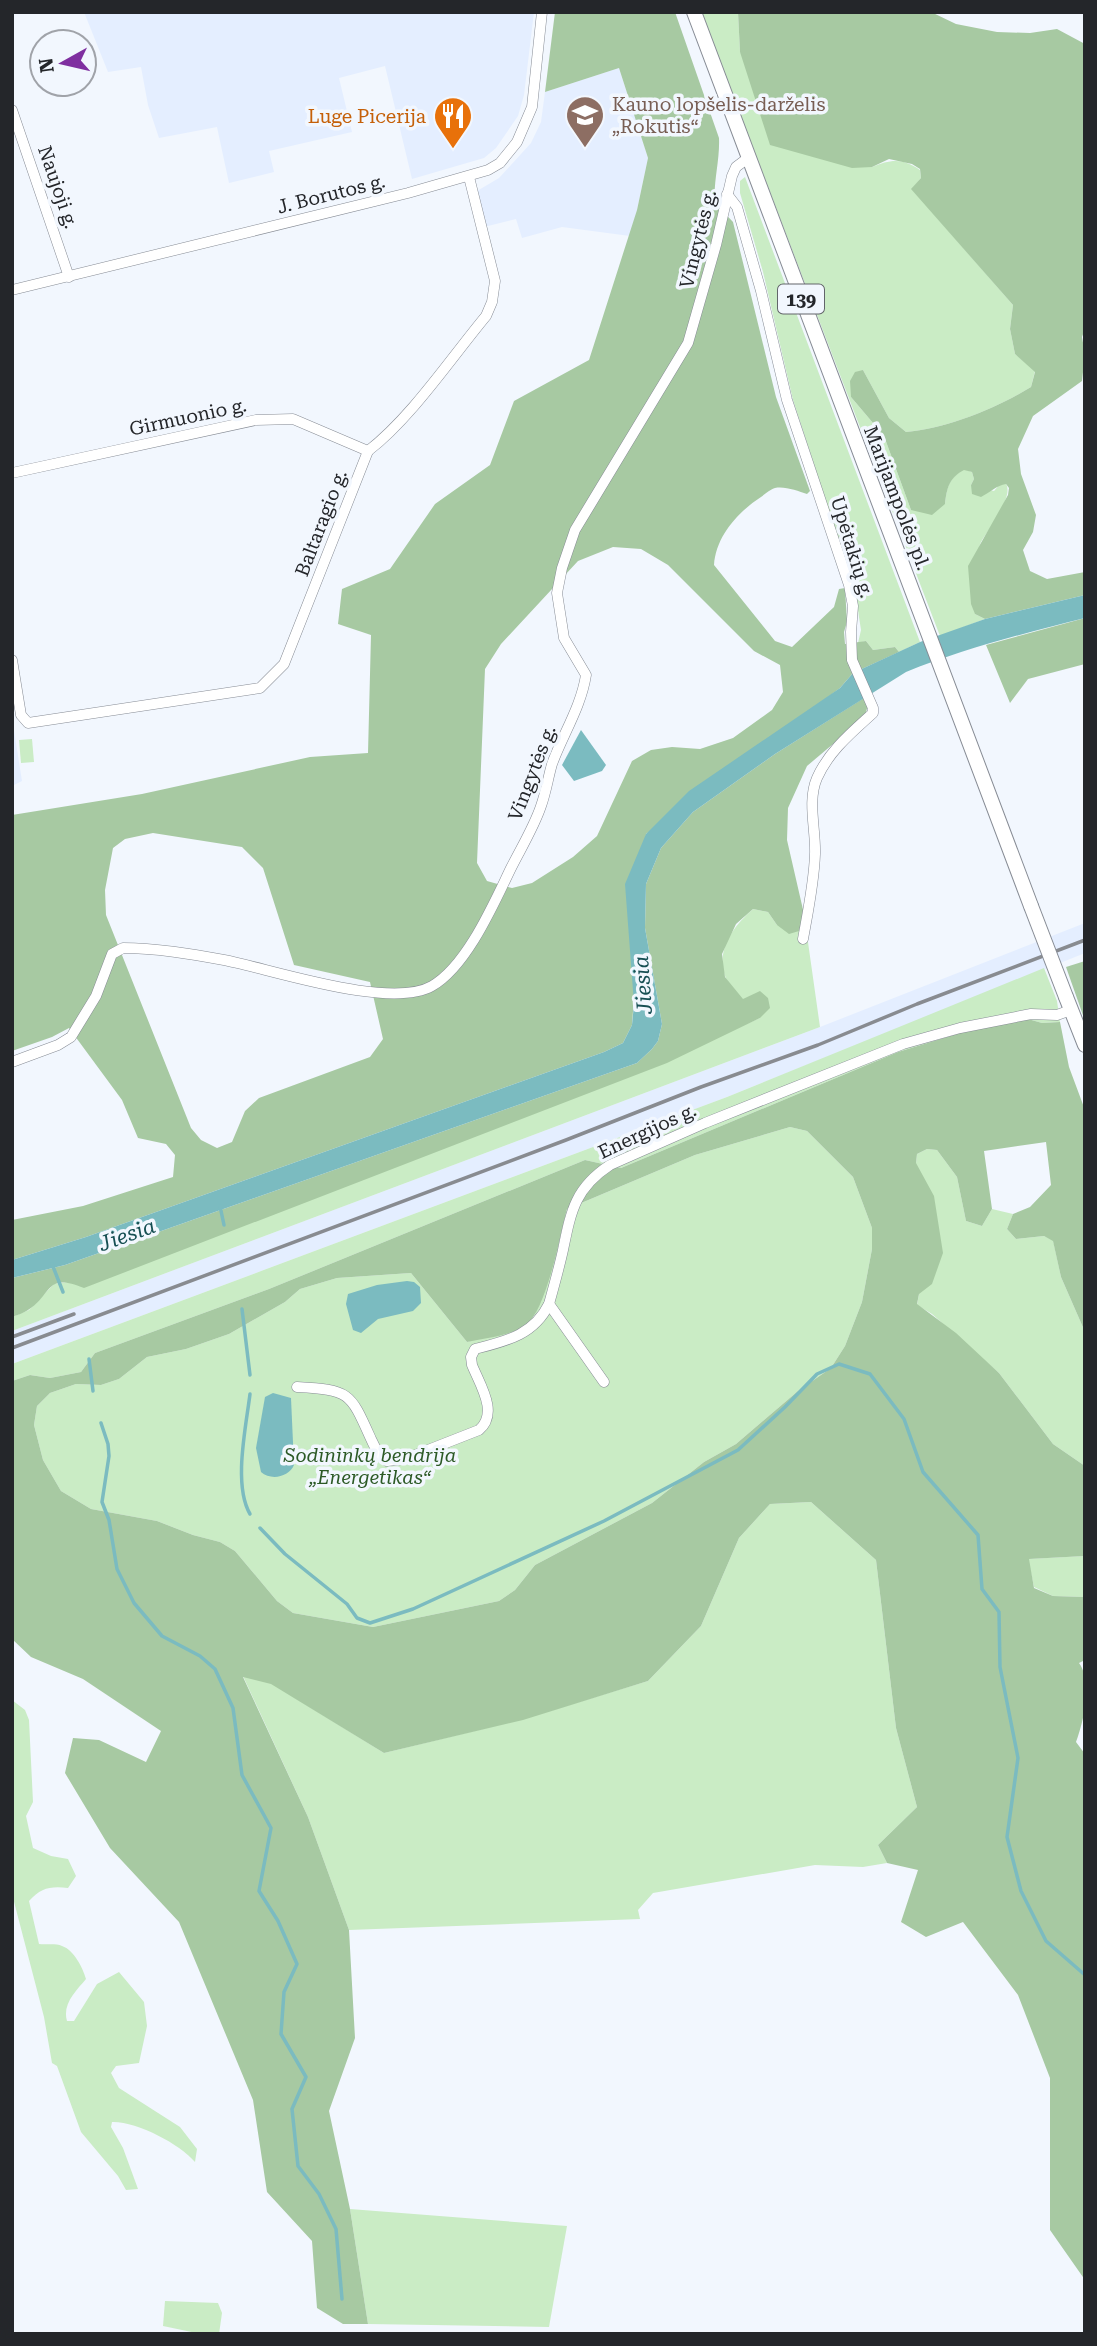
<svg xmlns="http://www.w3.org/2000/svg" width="1097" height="2346" font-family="'Roboto Serif',serif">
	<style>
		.built { fill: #e4eeff }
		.green { fill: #caecc5 }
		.forest { fill: #a7c9a2; fill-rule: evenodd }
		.water { fill: #7bbbc0 }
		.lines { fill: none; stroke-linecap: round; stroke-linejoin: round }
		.stream { stroke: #7bbbc0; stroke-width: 3.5 }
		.minor-casing { stroke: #878c95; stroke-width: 11 }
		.primary-casing { stroke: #878c95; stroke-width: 16 }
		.minor { stroke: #fff; stroke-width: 10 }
		.primary { stroke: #fff; stroke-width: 14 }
		.rail { stroke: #888b90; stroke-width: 3.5 }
		.primary-bridge-casing { stroke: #878c95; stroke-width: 16; stroke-linecap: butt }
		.primary-bridge { stroke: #fff; stroke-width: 14 }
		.labels { text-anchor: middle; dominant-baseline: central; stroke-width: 7; stroke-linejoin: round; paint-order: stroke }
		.shield { fill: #f2f7fe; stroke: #62656a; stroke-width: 2 }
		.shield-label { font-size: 18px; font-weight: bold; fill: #24262a }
		.education-label { font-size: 19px; fill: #785e54; stroke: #f2f7fe; text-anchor: start }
		.food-label { font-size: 19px; fill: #c56008; stroke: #f2f7fe; text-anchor: end }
		.street-label { font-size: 19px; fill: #24262a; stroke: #f2f7fe }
		.park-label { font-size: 19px; font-style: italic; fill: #2c5a26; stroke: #f2f7fe }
		.water-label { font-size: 21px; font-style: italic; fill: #164f53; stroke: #f2f7fe }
	</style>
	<rect width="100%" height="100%" fill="#f2f7fe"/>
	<g class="built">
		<polygon points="84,12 534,12 524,95 518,116 496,148 484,158 412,179 385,66 339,78 352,132 269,151 274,172 229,183 217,127 159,138 148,105 141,67 108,72"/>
		<polygon points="619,68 648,158 637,210 630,236 562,227 522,238 516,219 484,227 477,191 499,178 531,143 541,122 545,92"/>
		<polygon points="12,718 22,781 12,786"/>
		<polygon points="1085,923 1085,953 727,1097 12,1364 12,1331 820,1027"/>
	</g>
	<g class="green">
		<path d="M701,12H738L740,52L872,167C891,159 903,158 920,170L921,178L912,189L1013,305L1010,329L1015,354L1035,371L1031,387C997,408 946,429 906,432L889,418L863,370L851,397L884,436L911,510L945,504C947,487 949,478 964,469L972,472L974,479L971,485L994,491L1000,484H1006C1014,497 988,530 981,542C975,553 975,599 975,614L985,619L940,636Z"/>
		<polygon points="745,177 920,642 899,652 895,647 873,650 866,641 858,643 861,630 855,591 793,400 763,272 740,193 740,181"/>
		<polygon points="32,739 34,762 21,763 19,740"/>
		<path d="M753,909L768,912L777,925L804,914L820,1027L12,1331V1317L29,1310L54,1284L69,1282L717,1037L760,1018C751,1008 729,988 725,976C716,948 734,926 753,909Z"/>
		<polygon points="1044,968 1057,1001 1060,1022 1042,1023 1028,1019 960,1033 898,1052 621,1168 585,1160 269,1289 95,1353 81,1372 50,1378 30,1375 12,1381 12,1364 727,1097"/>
		<polygon points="790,1127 807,1131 853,1177 872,1228 872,1249 862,1302 845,1346 831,1368 798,1391 736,1444 704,1462 652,1503 535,1565 515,1590 499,1601 373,1627 293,1613 277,1601 235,1551 220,1542 193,1535 157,1521 91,1509 61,1491 43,1460 34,1425 37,1406 50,1393 76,1384 101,1385 119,1379 147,1357 186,1349 229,1334 285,1302 300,1289 337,1278 411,1273 467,1342 533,1319 550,1275 567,1209 695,1155"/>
		<polygon points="927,1149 937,1150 957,1177 966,1221 982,1226 992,1209 1013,1214 1007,1229 1016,1239 1044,1236 1053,1240 1061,1277 1085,1332 1085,1466 1053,1444 999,1373 932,1314 917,1305 919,1294 916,1163 917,1154"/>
		<polygon points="811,1502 876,1560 896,1728 917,1807 878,1845 887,1863 863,1867 815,1865 653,1893 638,1910 640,1919 349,1930 308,1817 243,1676 271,1683 384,1753 523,1719 648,1681 701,1626 739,1538 770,1504"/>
		<polygon points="1085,1556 1085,1597 1053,1596 1034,1587 1028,1559"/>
		<path d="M12,1700L25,1710L29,1720L33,1802L26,1816L33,1848L51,1856L68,1859L76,1876L68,1888C50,1886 41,1888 29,1901L39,1944C46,1945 56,1943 62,1946C74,1950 83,1968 86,1979C76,1991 62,2004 67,2021H74L97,1984L119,1972L144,2002L147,2026L139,2063L116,2066L111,2073L119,2088L180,2127L197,2149L195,2162C180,2144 136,2121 112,2122L111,2127L123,2148L138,2189L126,2190L118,2176L81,2132L57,2066L52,2063L44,2017L12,1894Z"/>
		<polygon points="350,2209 567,2226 549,2327 368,2324"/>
		<polygon points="165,2301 218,2303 222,2313 219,2334 201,2334 163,2326"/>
	</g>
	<g class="forest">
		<path d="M555,12H675L719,138C720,161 713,182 715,203L733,222L776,397L810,491L807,494C798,491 785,486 775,488C771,489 765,494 761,497C738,512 716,536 714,565L775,641L792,647L834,607L839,589L845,588L847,622L844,632L845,644L866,641L873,650L895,647L899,652L853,673L840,688L646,834L632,1025L623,1043L604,1052L86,1237L12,1260V1220L83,1206L173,1177L175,1155L166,1144L138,1138L122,1100L69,1028L52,1037L12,1051V815L142,794L310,757L368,753L371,635L338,624L342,589L390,569L435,504L490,465L514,401L589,360L637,210L648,158L619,68L545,92ZM613,547L641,549L668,565L754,651L780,665L783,692L772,710L733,738L700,749L672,747L651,750L632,761L597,836L573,857L532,883L512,888L487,881L477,863L485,669L501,644L578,561ZM153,833L242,847L263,868L294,965L370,982L383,1039L370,1057L259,1098L245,1111L232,1142L217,1148L201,1140L191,1128L106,915L105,890L113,848L125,839Z"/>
		<path d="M738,12H931L956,24L997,32L1030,33L1057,29L1085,44V329L1082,337L1085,354L1082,381L1033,416L1018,449L1021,474L1036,515L1033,532L1023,550L1030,571L1047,579L1085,572V595L985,619L975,614L971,604L968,566L1008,495L1009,488L1006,484C997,485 989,493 981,497L972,494L971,485L974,479L972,472L964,470C949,478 947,488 945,504L932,515L911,510L884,436L851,397L850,381L855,372L863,370L889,418L906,432C946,429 997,408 1031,387L1035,372L1015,354L1010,329L1013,305L911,189L921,178L920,169L912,164L889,159L872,167L852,168L770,145L740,52Z"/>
		<polygon points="1085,618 1085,664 1028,679 1010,703 986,645"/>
		<path d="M864,698L868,704L865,717L807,766L788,808L787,840L804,914L799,931L789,934L777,925L768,912L753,909L736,924L722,954L725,977L743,999L760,991L768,998L770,1008L760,1018L667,1063L84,1288C45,1272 53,1294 28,1310C24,1313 17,1315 12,1317V1278L65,1265L637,1063L652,1049L658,1041L662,1024L645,928L646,884L661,848L693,812L775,754Z"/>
		<polygon points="1085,961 1085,1021 1066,967"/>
		<path d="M1028,1019L1042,1023L1060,1022L1069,1067L1085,1110V1332L1061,1277L1053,1241L1044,1236L1016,1239L1007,1229L1013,1214L1030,1207L1051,1185L1046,1142L984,1151L992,1209L982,1226L966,1221L957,1177L937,1150L927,1149L917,1154L916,1163L934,1196L943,1253L932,1284L919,1294L917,1304L956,1333L999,1373L1053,1444L1085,1466V1556L1029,1559L1034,1588L1053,1596L1085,1597V1660L1079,1663C1093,1682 1084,1720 1076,1742L1085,1754V2280L1050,2230V2078L1018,1995L963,1922L926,1937L901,1922L918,1870L887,1863L878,1845L917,1807L896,1728L876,1560L811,1502L770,1504L739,1538L701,1626L648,1681L523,1720L384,1753L271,1684L243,1677L308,1817L349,1930L355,2038L329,2111L350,2209L368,2324H343L317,2308L312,2241L267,2192L253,2100L179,1922L110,1848L65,1773L73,1738L99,1740L146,1762L161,1731L83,1679L31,1657L12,1639V1381L30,1375L50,1378L81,1372L95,1353L269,1289L585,1160L621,1168L898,1052L960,1033ZM790,1127L807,1131L853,1177L872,1228V1249L862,1302L845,1346L831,1368L798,1391L736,1444L704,1462L652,1503L535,1565L515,1590L499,1601L373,1627L293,1613L277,1601L235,1551L220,1542L193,1535L157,1521L91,1509L61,1491L43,1460L34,1425L37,1406L50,1393L76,1384L101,1385L119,1379L147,1357L186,1349L229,1334L285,1302L300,1289L337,1278L411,1273L467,1342C485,1338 509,1336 525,1326C546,1312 560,1236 567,1209L695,1155Z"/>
	</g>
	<g class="water">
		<path d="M1085,595V618C1025,633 963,649 906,672L775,754L693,812L661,848L646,884L645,928L662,1024L658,1041L652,1049L637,1063L65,1265L12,1278V1260L86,1237L604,1052L623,1043L632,1025L634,1004L625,884L646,834L689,791L840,688L853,673L920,642L985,619Z"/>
		<polygon points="581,730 606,765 602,771 574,781 562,765"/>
		<polygon points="407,1281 414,1282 420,1287 421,1303 413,1311 378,1319 361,1333 353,1330 346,1304 348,1294 377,1285"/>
		<path d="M273,1393L291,1398L294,1465C289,1477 271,1481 261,1472L256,1448L265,1397Z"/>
	</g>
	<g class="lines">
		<g class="stream">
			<polyline points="220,1206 224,1225"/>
			<polyline points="52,1264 63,1292"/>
			<polyline points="242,1309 250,1375"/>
			<polyline points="89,1359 93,1391"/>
			<polyline points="101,1423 108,1444 109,1456 102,1502 109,1520 117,1569 134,1603 162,1636 200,1656 215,1669 233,1708 242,1775 271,1828 259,1891 278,1921 297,1964 284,1992 281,2034 306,2077 292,2109 298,2166 319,2194 336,2229 342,2299"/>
			<path d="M250,1514C233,1485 246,1427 250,1394"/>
			<polyline points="260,1528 285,1554 347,1604 357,1618 370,1623 413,1609 604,1521 738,1450 785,1407 817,1374 839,1364 870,1374 904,1419 923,1472 978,1535 982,1589 999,1612 1000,1667 1018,1758 1007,1837 1021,1891 1046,1941 1085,1975"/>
		</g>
		<defs>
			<g id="minor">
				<polyline points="12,110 69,277"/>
				<path d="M727,194L737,207L761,291L787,400L849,585L853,606L851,632L852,660L873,708V713C851,733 829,751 817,778C807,801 816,830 815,854C814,883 808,911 803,939"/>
				<polyline points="12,290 408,193 488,170 500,163 517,142 532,107 542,12"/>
				<polyline points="12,473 256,420 293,419 368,451"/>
				<path d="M12,660L21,715L28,723L260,688L284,664L368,451C411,418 451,358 486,316L492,302L495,281L469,177"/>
				<path d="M12,1062L58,1045L71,1037L96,996L112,954L123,948C156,948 191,954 224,960C271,969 390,1010 432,986C467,966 494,903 511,868C521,848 534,827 541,806C546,792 548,778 552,764C563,734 581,707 586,675L564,638L557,593L562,568L575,530L688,343L716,245L732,176L736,167L748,158"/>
				<polyline points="549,1304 604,1382"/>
				<path d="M297,1387C350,1390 350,1392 371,1439C375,1448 379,1456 387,1461L405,1459L479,1430C499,1413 480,1385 472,1365L471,1357L475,1349C506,1341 534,1335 549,1304C554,1286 559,1268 563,1250C571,1211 575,1188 610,1165L705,1123L903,1044L960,1028L1031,1014L1057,1015L1071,1010"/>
			</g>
			<g id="primary">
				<polyline points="694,12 1031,906"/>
				<polyline points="1066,997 1085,1045"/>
			</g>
		</defs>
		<use href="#minor" class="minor-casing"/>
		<use href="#primary" class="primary-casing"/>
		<use href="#minor" class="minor"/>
		<use href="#primary" class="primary"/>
		<g class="rail">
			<polyline points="12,1337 74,1314"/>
			<polyline points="12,1348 566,1140 701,1087 818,1045 917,1004 1085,940"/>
		</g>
		<defs>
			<polyline id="primary-bridge" points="1031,906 1066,997"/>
		</defs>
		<use href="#primary-bridge" class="primary-bridge-casing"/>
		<use href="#primary-bridge" class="primary-bridge"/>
	</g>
	<defs>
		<symbol id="school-pin" viewBox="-11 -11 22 30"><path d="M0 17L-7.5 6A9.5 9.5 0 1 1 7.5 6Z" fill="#8d6e63" stroke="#f2f7fe"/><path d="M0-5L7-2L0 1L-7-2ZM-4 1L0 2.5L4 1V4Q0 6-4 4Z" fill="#fff"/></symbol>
		<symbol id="restaurant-pin" viewBox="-11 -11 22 30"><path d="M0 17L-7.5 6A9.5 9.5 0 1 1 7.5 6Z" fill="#e8710a" stroke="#f2f7fe"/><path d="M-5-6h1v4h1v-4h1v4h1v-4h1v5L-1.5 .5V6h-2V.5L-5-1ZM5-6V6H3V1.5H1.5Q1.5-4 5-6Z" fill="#fff"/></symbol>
	</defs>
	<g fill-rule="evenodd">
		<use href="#school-pin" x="563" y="93" width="44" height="60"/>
		<use href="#restaurant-pin" x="431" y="94" width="44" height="60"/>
	</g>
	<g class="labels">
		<rect class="shield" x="778" y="284.5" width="46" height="29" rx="5"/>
		<g class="shield-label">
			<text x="801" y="299">139</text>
		</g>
		<g class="education-label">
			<text x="612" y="104">Kauno lopšelis-darželis<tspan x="612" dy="22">„Rokutis“</tspan></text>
		</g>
		<g class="food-label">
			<text x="426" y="116">Luge Picerija</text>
		</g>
		<g class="street-label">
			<text transform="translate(58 187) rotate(71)">Naujoji g.</text>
			<text transform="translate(331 194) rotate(-14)">J. Borutos g.</text>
			<text transform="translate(698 239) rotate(-76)">Vingytės g.</text>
			<text transform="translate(188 417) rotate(-12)">Girmuonio g.</text>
			<text transform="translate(897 498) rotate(69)">Marijampolės pl.</text>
			<text transform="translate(321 523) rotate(-69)">Baltaragio g.</text>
			<text transform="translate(852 547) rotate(73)">Upėtakių g.</text>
			<text transform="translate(532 773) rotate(-69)">Vingytės g.</text>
			<text transform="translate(647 1131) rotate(-25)">Energijos g.</text>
		</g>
		<g class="park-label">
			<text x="370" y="1455">Sodininkų bendrija<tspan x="370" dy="22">„Energetikas“</tspan></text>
		</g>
		<g class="water-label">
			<text transform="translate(643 985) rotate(-94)">Jiesia</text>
			<text transform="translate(127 1235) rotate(-20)">Jiesia</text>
		</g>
	</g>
	<rect width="1097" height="2346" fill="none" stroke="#24262a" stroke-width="28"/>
	<g transform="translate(63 63) rotate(262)"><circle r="33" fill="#f2f7fe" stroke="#a0a3a9" stroke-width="2"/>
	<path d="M0-5L12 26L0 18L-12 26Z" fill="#7f2fa0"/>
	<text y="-10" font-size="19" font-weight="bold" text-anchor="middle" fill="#24262a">N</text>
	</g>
</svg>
